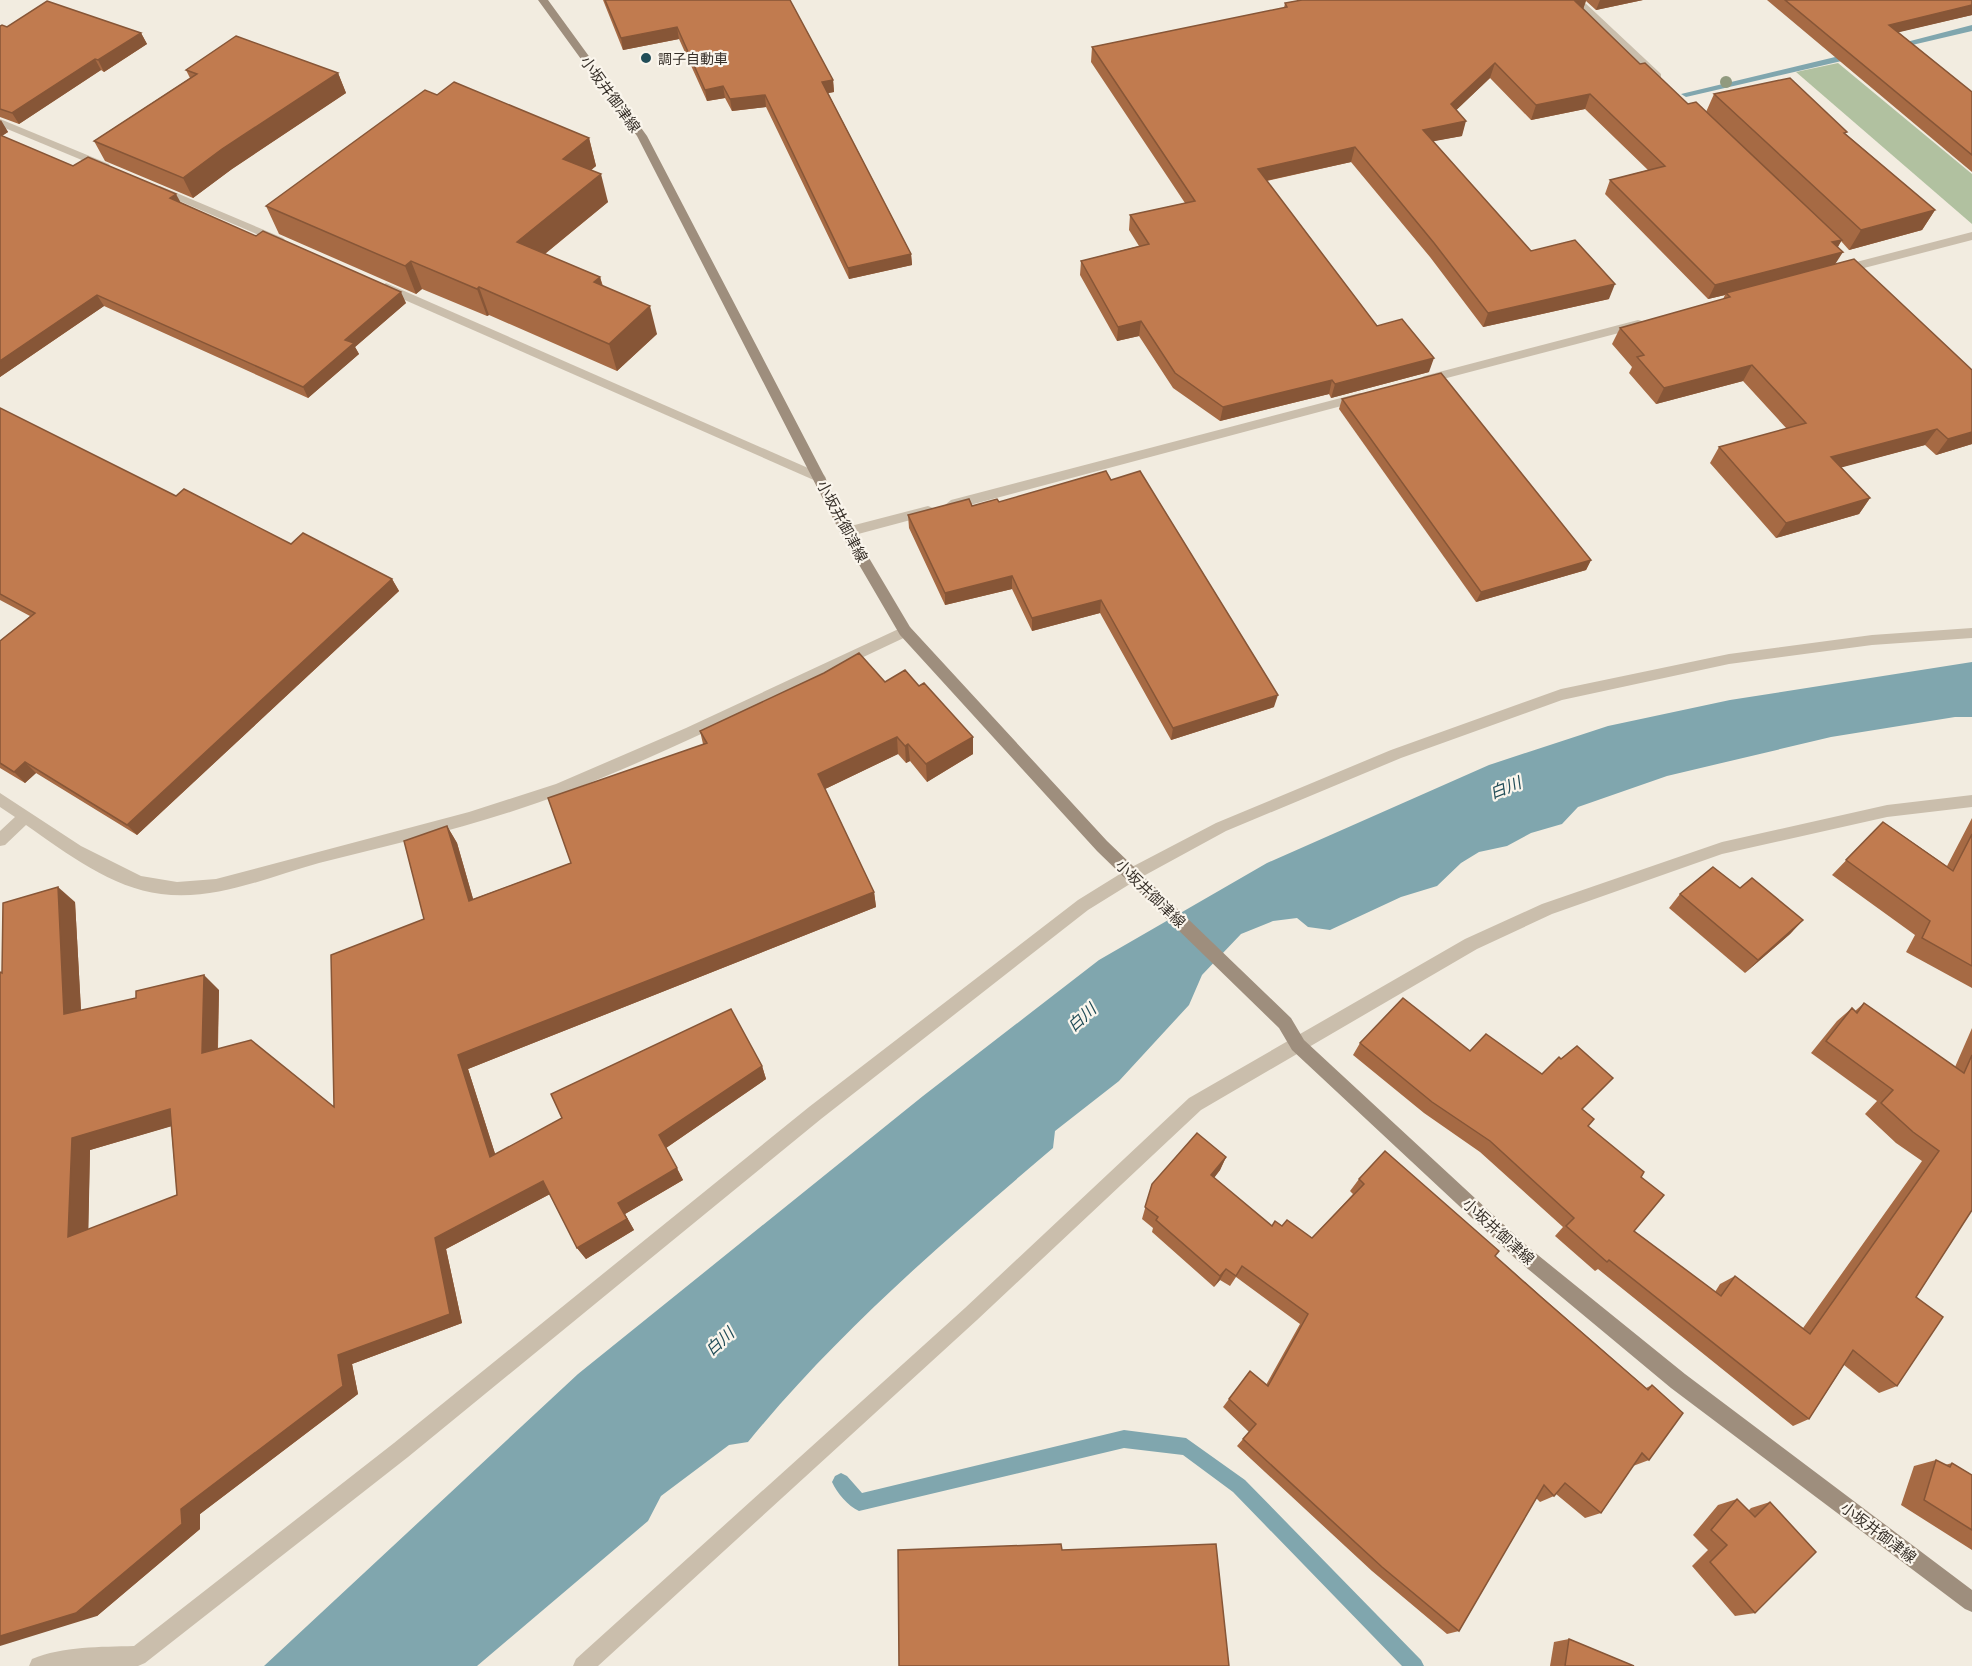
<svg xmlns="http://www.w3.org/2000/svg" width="1972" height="1666" font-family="Commissioner,'Noto Sans JP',sans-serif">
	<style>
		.green { fill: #b1c1a0 }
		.water { fill: #80a6ae }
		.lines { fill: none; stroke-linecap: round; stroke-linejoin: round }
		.stream { fill: #80a6ae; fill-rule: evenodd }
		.minor { fill: #cabeac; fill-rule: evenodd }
		.secondary { fill: #9e8e7d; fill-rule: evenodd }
		.tree { fill: #919a7f }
		.wall { fill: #a66a44; fill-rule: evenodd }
		.shaded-wall { fill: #875637 }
		.building { fill: #c17b4f; stroke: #875637; stroke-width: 1.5; fill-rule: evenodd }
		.poi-dot { fill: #214d58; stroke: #faf5ec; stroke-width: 2 }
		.labels { text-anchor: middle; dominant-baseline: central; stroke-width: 4.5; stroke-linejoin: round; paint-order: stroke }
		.far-poi-label { font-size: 14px; fill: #38312a; stroke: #faf5ec; text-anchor: start }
		.street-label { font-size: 15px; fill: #38312a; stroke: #faf5ec }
		.water-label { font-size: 16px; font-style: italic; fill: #214d58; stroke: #faf5ec }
	</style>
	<rect width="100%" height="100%" fill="#f2ece0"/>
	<polygon class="green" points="1838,63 1972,174 1972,224 1796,72"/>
	<path class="water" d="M1972,662V717H1955L1831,737L1667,776L1578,807L1562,824L1531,833L1507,846L1479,852L1461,863L1437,886L1401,897L1330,930L1308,927L1297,918L1273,921L1241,934L1202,975L1189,1005L1119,1081L1055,1131L1053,1148C945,1240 838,1332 748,1442L729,1445L661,1496L648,1521L477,1666H264L578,1374L923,1096L1099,960L1267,863L1489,765L1608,726L1730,700Z"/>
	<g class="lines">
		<g class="stream">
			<polygon points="1972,25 1972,31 1895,49 1891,46"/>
			<polygon points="1856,52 1860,55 1859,57 1686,97 1681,94"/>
			<path d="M1124,1430L1186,1438L1245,1480L1421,1660L1424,1666H1402L1233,1492L1183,1455L1124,1448L859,1511C848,1506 837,1493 832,1482L835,1476L841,1473L847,1476L862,1493Z"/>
		</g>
		<g class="minor">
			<polygon points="1571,0 1582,0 1661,74 1661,78 1653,78"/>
			<polygon points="0,119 109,164 110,166 101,168 0,126"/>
			<polygon points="160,186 283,238 285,240 279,244 275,242 156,191 156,187"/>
			<polygon points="1972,232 1972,240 1841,274 1835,270 1837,267"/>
			<polygon points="386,283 824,475 826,478 824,481 816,481 382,290 380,287"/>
			<polygon points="1638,320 1642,321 1642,327 1424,384 1418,380 1424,376"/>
			<polygon points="1360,393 1364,394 1364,400 951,510 945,505 951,500"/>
			<polygon points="928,506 933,508 934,511 933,514 847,537 840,532 847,527"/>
			<path d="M905,626L910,627L912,631L910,635C796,688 684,746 567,792C487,823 403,842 319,863C268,877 216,901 161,894C112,888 66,853 26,825L5,845L0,846V831L15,817L0,807V793L81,846L141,876L177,882L216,879L469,812L556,784L686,728Z"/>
			<path d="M1972,628V638L1872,645L1729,664L1562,700L1401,758L1226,831L1138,879L1088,910L821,1119L408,1457L145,1663L138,1666H29L32,1659C63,1646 101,1647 134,1646L394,1443L809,1107L1078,900L1128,869L1216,823L1391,750L1561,689L1729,654L1872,635Z"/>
			<polygon points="1972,795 1972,807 1887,817 1722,854 1552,914 1477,949 1201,1110 977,1320 598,1666 573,1666 576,1659 965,1308 1189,1098 1465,939 1542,904 1722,842 1887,805"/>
		</g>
		<polygon class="secondary" points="538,0 548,0 647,136 853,531 910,627 1107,841 1291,1018 1304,1040 1528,1247 1685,1374 1972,1590 1972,1612 1965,1609 1671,1388 1516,1259 1292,1050 1279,1028 1097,851 900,635 840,532 637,136"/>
	</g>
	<circle class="tree" cx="1726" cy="82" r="6"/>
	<g class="wall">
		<polygon points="603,0 790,0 833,80 834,92 828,93 911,254 912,265 849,279 766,107 732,111 725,98 707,101 679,39 623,50"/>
		<polygon points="1302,0 1643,0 1596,10 1586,1 1583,9 1640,64 1688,104 1706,112 1714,94 1846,134 1935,210 1922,230 1849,250 1841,241 1838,247 1835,264 1972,444 1936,455 1925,445 1841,467 1870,498 1859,514 1776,538 1710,463 1719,447 1787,429 1743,381 1656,404 1629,373 1632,367 1612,344 1620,328 1723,299 1725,295 1708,299 1605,194 1610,180 1648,170 1585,109 1531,120 1490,78 1456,110 1462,136 1433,141 1531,251 1609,299 1483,327 1430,257 1351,162 1267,181 1377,326 1429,372 1331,398 1329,394 1220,421 1173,388 1139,336 1117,341 1080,275 1081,261 1139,246 1129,230 1130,215 1185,203 1091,62 1092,47 1284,8 1285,3"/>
		<polygon points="1767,0 1972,0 1972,15 1898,32 1972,92 1972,172"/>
		<polygon points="0,26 141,33 147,44 104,72 101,70 19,124 0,117"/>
		<polygon points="186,70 338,73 346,93 232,169 193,198 105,161 94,141 190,78"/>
		<polygon points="437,95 589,138 596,166 591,170 608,202 545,254 600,277 603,286 657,334 617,371 489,315 487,316 422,289 416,294 279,234 266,206"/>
		<polygon points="0,120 8,132 2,136 73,166 181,203 406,303 355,347 359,354 308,398 104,306 0,377"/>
		<polygon points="1342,399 1591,560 1586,570 1476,602 1339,409"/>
		<polygon points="0,408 176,496 291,544 392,579 399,591 137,835 36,773 25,783 0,768 0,641 30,616 0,600"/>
		<polygon points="1111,480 1274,707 1171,740 1100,613 1032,631 1012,589 945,605 909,528 908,515 999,502"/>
		<path d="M885,682L919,686L973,737V754L927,782L910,761L906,763L898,754L825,789L874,892L876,907L468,1069L495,1154L762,1066L766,1079L666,1148L683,1180L625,1214L634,1230L586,1259L577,1248L550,1194L446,1249L462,1323L352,1364L358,1394L200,1514V1529L97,1616L2,973L75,902L81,1011L219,990L218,1049L334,1107L424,919L447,826L457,843L473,899L571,863L703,744L700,731ZM171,1126L177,1195L88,1230L90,1150Z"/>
		<polygon points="1972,818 1972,988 1906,952 1915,935 1832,875 1883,822 1947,866"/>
		<polygon points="1740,888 1803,920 1790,934 1745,973 1669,908 1680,894"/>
		<polygon points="1864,1003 1955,1067 1972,1028 1972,1210 1916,1297 1897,1386 1879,1393 1844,1365 1809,1419 1793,1426 1598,1269 1595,1271 1555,1236 1563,1227 1480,1152 1424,1113 1353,1055 1360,1043 1470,1051 1582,1109 1588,1126 1641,1177 1634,1231 1715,1292 1720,1284 1735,1276 1803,1328 1922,1161 1896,1143 1865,1114 1877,1101 1811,1053 1837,1021 1852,1008 1855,1011"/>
		<polygon points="1226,1157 1220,1170 1214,1178 1272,1226 1282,1226 1312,1238 1353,1194 1350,1191 1359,1179 1495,1256 1646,1388 1652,1385 1649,1460 1633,1466 1601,1513 1585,1518 1556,1494 1554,1496 1540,1502 1536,1498 1459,1631 1447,1634 1372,1571 1237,1446 1249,1432 1223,1407 1250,1371 1266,1385 1300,1324 1236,1277 1230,1286 1220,1280 1214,1287 1152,1232 1153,1228 1142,1219 1152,1184"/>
		<polygon points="1936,1460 1945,1465 1952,1463 1972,1475 1972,1550 1901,1505 1914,1466"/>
		<polygon points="1737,1499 1748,1511 1751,1508 1770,1502 1755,1613 1735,1616 1692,1566 1708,1550 1693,1535 1718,1505"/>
		<polygon points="1569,1639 1634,1666 1550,1666 1554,1642"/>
	</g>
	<g class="shaded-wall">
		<polygon points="1582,0 1586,0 1582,13 1575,1"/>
		<polygon points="1600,0 1643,0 1596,10"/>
		<polygon points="1972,5 1972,15 1883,36 1889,25"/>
		<polygon points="677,27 679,39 623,50 621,38"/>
		<polygon points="141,33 147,44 104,72 98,60"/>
		<polygon points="95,59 101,70 19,124 12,113"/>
		<polygon points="1495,63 1490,78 1447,119 1451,104"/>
		<polygon points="338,73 346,93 232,169 193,198 183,178 222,149"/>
		<polygon points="833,80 834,92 823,94 822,82"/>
		<polygon points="723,86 725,98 707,101 705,90"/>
		<polygon points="1590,94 1585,109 1531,120 1536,105"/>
		<polygon points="765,95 766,107 732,111 730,99"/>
		<polygon points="1,120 8,132 0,137 0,121"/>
		<polygon points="1466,121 1462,136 1419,144 1423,130"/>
		<polygon points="589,138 596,166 570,187 563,159"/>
		<polygon points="1355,147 1351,162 1255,183 1258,169"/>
		<polygon points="601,174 608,202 525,270 517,242"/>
		<polygon points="176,194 182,205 170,198"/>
		<polygon points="1935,210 1922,230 1849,250 1861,230"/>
		<polygon points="1842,240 1833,254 1843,252 1834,266 1726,293 1725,295 1708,299 1715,285 1832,242"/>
		<polygon points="911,254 912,265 849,279 848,268"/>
		<polygon points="411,261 422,289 416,294 405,266"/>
		<polygon points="600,277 607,305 594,282"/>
		<polygon points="1615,284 1609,299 1483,327 1488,313"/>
		<polygon points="479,287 489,315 487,316 477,289"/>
		<polygon points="401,292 406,303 355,347 359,354 308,398 303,387 345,340"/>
		<polygon points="97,295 104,306 0,377 0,361"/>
		<polygon points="650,306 657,334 617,371 609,344"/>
		<polygon points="1141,321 1139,336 1117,341 1118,327"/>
		<polygon points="1434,358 1429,372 1331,398 1335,384"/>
		<polygon points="1752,365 1743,381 1656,404 1664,388"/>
		<polygon points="1332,380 1329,394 1220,421 1223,407"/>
		<polygon points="1937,429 1925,445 1821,473 1831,457"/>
		<polygon points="1972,432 1972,444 1936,455 1948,439"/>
		<polygon points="1870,498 1859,514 1776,538 1786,523"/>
		<polygon points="1591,560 1586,570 1476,602 1481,592"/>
		<polygon points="1012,576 1012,589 945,605 945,593"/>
		<polygon points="392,579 399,591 137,835 127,825"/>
		<polygon points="1101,600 1100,613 1032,631 1032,618"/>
		<polygon points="1278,695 1274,707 1171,740 1173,728"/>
		<polygon points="897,737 898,754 821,791 818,774"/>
		<polygon points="973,737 973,754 927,782 926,764"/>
		<polygon points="908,744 910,761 906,763 905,746"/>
		<polygon points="25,762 36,773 25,783 14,772"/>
		<polygon points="447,826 457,843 478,916 469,901"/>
		<polygon points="58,887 75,902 82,1028 64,1014"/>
		<polygon points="874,892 876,907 468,1069 500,1169 490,1157 458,1055"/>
		<polygon points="1803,920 1790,934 1745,973 1758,960"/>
		<polygon points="204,975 219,990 217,1066 202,1053"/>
		<polygon points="762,1066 766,1079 666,1148 659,1135"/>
		<polygon points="170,1109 186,1122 90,1150 88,1248 68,1237 72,1138"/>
		<polygon points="1226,1157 1220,1170 1206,1188 1211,1175"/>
		<polygon points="677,1168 683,1180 625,1214 634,1230 586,1259 577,1248 618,1203"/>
		<polygon points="543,1181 552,1193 446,1249 462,1323 352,1364 358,1394 200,1514 200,1529 97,1616 0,1646 0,1636 181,1509 338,1355 435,1238"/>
		<polygon points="1226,1269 1220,1280 1214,1287 1220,1276"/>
	</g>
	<g class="building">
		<polygon points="605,0 790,0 833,80 822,82 911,254 848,268 765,95 730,99 723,86 705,90 677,27 621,38"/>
		<polygon points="1302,0 1582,0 1575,1 1640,64 1645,63 1688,104 1696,102 1842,240 1832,242 1843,252 1715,285 1610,180 1665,166 1590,94 1536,105 1495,63 1451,104 1466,121 1423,130 1531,251 1575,240 1615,284 1488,313 1434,243 1355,147 1258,169 1377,326 1402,319 1434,358 1335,384 1332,380 1223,407 1175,373 1141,321 1118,327 1081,261 1149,244 1130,215 1195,201 1092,47 1287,7 1285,3"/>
		<polygon points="1785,0 1972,0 1972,5 1889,25 1972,92 1972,155"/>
		<polygon points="47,1 141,33 98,60 95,59 12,113 0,109 0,26 2,25 7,27"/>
		<polygon points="236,36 338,73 222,149 183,178 94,141 197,74 186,70"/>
		<polygon points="1790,78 1847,132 1844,133 1935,210 1861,230 1714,94"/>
		<polygon points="454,82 589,138 563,159 601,174 517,242 600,277 594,282 650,306 609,344 479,287 477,289 411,261 405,266 266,206 425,90 437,95"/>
		<polygon points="0,135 73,166 88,157 176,194 170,198 256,236 263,231 401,292 345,340 354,343 303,387 97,295 0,361"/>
		<polygon points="1854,259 1972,370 1972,432 1948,439 1937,429 1831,457 1870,498 1786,523 1719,447 1806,423 1752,365 1664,388 1637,357 1644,355 1620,328 1730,297 1726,293"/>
		<polygon points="1441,373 1591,560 1481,592 1342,399"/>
		<polygon points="0,408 176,496 184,489 291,544 303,533 392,579 127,825 25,762 14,772 0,763 0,641 35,613 0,594"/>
		<polygon points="1106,471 1111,480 1140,471 1278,695 1173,728 1101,600 1032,618 1012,576 945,593 908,515 969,499 972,506 997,499 999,502"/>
		<path d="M859,653L885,682L905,670L919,686L924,683L973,737L926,764L908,744L905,746L897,737L818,774L874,892L458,1055L490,1157L562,1118L551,1094L731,1009L762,1066L659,1135L677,1168L618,1203L627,1219L577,1248L543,1181L435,1238L450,1314L338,1355L343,1386L181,1509L182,1524L76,1613L0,1636V972L2,973L3,903L58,887L64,1014L136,998V991L204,975L202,1053L251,1040L334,1107L331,955L424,919L404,841L447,826L469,901L571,863L548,798L707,743L700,731L824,673ZM170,1109L177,1195L68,1237L72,1138Z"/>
		<polygon points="1883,822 1953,871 1972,834 1972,966 1922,938 1930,921 1846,860"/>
		<polygon points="1713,867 1740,888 1752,878 1803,920 1758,960 1680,894"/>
		<polygon points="1403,998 1470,1051 1486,1034 1542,1074 1559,1057 1561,1059 1577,1046 1613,1078 1582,1109 1594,1119 1588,1126 1644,1172 1641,1177 1664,1195 1634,1231 1721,1296 1735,1276 1810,1334 1939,1151 1913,1132 1881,1103 1893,1090 1826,1041 1852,1008 1857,1013 1864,1003 1964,1073 1972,1055 1972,1210 1916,1297 1943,1317 1897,1386 1853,1350 1809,1419 1609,1260 1607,1262 1566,1226 1574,1218 1490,1141 1432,1102 1360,1043"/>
		<polygon points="1197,1133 1226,1157 1211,1175 1272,1226 1275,1221 1282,1226 1287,1220 1312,1238 1364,1184 1359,1179 1385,1151 1499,1251 1495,1256 1541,1297 1648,1390 1652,1385 1683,1413 1649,1460 1642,1453 1601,1513 1565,1483 1554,1496 1544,1485 1459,1631 1382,1567 1243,1439 1256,1424 1229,1399 1250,1371 1268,1386 1308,1314 1242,1266 1236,1276 1226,1269 1220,1276 1156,1220 1158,1217 1145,1207 1152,1184"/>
		<polygon points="1936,1460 1950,1467 1952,1463 1972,1475 1972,1530 1924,1500"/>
		<polygon points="1737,1499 1755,1517 1770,1502 1816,1552 1755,1613 1710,1562 1727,1545 1711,1530"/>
		<polygon points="1061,1544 1062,1550 1216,1544 1229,1666 899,1666 898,1550"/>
		<polygon points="1569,1639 1634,1666 1565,1666"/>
	</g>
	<circle class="poi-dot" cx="646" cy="58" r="6"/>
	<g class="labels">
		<g class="far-poi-label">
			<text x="658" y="58">調子自動車</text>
		</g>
		<g class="street-label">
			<text transform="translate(611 94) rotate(54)">小坂井御津線</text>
			<text transform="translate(843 521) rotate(62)">小坂井御津線</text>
			<text transform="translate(1151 893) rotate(44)">小坂井御津線</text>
			<text transform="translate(1499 1231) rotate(42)">小坂井御津線</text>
			<text transform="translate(1879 1532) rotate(37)">小坂井御津線</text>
		</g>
		<g class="water-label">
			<text transform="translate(1505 787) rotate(-22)">白川</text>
			<text transform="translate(1081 1017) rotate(-42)">白川</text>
			<text transform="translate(719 1341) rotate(-42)">白川</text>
		</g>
	</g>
</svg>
